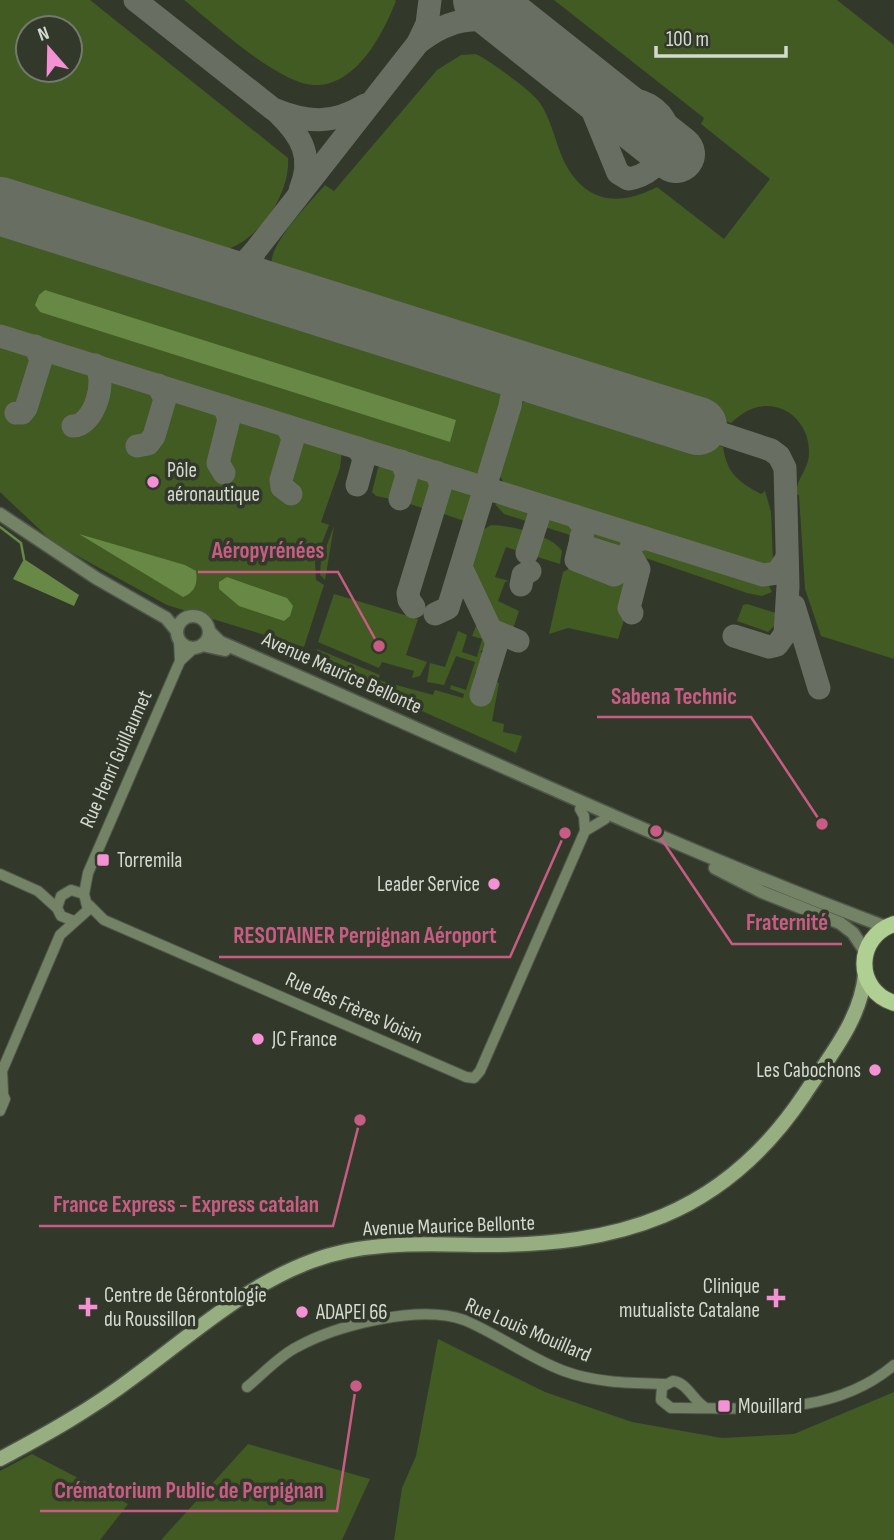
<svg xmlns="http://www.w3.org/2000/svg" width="894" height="1540" font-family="'Sofia Sans Condensed',sans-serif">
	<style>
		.green { fill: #415b22; fill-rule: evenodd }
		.water { fill: #688945 }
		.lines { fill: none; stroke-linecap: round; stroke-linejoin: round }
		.stream { stroke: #688945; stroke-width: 2.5 }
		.taxiway { stroke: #686f62; stroke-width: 23 }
		.runway { stroke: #686f62; stroke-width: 58 }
		.minor-casing { stroke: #4f5649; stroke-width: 12 }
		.tertiary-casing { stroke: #4f5649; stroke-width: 15 }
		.secondary-casing { stroke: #4f5649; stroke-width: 17 }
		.primary-casing { stroke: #4f5649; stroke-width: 18 }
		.minor { stroke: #748366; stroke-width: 10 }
		.tertiary { stroke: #748366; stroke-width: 12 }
		.secondary { stroke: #96ae80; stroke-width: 14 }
		.primary { stroke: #b0cf93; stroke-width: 16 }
		.poi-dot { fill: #f491d4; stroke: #32392b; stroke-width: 2.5 }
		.labels { text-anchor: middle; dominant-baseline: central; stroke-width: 7; stroke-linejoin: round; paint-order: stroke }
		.poi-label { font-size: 21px; fill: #d5dad1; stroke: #32392b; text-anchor: start }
		.street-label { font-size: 21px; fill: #d5dad1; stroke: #32392b }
		.leader { fill: none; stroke: #c95c84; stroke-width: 2.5 }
		.callout-dot { fill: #c95c84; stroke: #32392b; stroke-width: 2.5 }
		.callout-label { font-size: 23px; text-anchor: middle; font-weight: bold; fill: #c95c84; stroke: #32392b; stroke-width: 7; stroke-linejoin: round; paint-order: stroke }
	</style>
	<rect width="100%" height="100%" fill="#32392b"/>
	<g class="green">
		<path d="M0,0H90L288,158C290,189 268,225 242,242C228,252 210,253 194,254L0,193ZM70,28V70H28V28Z"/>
		<path d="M184,0H395L396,1C383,34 356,87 314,85C278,84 213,23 184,0Z"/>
		<path d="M554,0H837L894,45V659L821,636L805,589L799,495L796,494C797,477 809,469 809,453C810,423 784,399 754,408C745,411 738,417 731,423L290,285C283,279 274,274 272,265C267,246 312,200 325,185L334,191L437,70L461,55L476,54C490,61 532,91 540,103C551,119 555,141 563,159C583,202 617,208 657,187L724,239L770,179L701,124L704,118Z"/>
		<polygon points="0,220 479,371 497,383 503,406 486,464 477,473 465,476 0,328"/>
		<polygon points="0,342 342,451 340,468 321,522 329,525 315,561 316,580 324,585 304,647 167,605 54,543 0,492"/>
		<path d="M539,393H550L723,447C727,474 739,482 761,494L765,491L771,512L773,561L760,568L507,488L498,473C501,447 511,400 539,393Z"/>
		<polygon points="382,464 398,467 400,471 391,499 376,496 372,492 378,468"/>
		<polygon points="420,474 433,479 436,483 429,506 425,509 407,503 413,478"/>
		<path d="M450,485C465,484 472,495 474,508L467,522L441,513Z"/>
		<polygon points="508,502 577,524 576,534 573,536 504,514 495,504"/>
		<path d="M491,525C509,525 552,535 562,551L560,564L506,547L495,577L509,581L505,582L498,601L519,611L511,635L502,632L467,570L478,533Z"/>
		<polygon points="334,526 325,580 320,575 321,561"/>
		<polygon points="595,530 622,537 624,548 617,551 591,542 588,536"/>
		<polygon points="640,545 768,584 772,592 762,596 747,593 637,555"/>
		<polygon points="584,551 619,563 617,567 610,568 585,559"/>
		<polygon points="572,567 628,585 619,614 624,620 618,639 568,628 549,634 563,572"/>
		<polygon points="462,586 491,643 480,652 486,654 481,673 476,671 474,678 481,680 478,694 484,695 489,679 499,683 492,721 504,724 503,732 522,736 516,753 314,663 317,649 380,675 378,680 433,695 435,690 463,698 464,694 450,689 451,685 466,690 475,662 456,656 444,685 427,682 430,663 445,667 458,631 467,635 462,652 477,657 482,639 472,636 478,621"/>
		<polygon points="334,594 418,619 406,655 427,662 420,676 412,678 414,671 382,662 379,668 318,642"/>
		<polygon points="747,604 776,613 778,622 768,632 737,621 743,605"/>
		<polygon points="438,1339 545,1392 632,1422 722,1438 794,1434 894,1392 894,1540 394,1540 402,1488 416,1456"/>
		<polygon points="248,1444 370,1479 342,1540 161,1540"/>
		<polygon points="32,1454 128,1504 100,1540 0,1540 0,1471"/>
	</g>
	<g class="water">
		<polygon points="45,290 456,420 450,442 40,312 35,305 39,295"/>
		<path d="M79,534L185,565L196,571C198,584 195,592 183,597Z"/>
		<polygon points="24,559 79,595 74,606 13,579"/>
		<polygon points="227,577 287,598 293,606 290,616 284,621 239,606 219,589 219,582"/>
	</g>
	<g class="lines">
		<polyline class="stream" points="0,527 21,543 24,559"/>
		<g class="taxiway">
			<path d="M135,0L273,109C307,123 332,125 365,105"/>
			<path d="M418,43C452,16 483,13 521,32"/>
			<path d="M574,71L580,80L618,173L628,179C665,174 686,127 649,105C634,96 615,100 598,93"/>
			<path d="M278,113C302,136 314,158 300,190"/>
			<polyline points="254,253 247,274 254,284 267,290"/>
			<path d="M205,271C233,277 237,272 255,251L418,43L427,24L430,0"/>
			<polyline points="0,336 763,575 777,573 787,558"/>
			<polyline points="224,406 229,419 218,463 224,473"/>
			<polyline points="16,413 22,413 26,408 41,360 35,346"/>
			<path d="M73,426C94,426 108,380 95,365"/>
			<polyline points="287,426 293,439 281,480 282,487 291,494"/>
			<polyline points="698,426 771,450 779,456 785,468 788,586 785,634 777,645 769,647 734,636"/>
			<polyline points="137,446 148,444 154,436 165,399 158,385"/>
			<polyline points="357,485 364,459 358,448"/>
			<polyline points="400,499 407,475 401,461"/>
			<polyline points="575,516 584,527 576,560 614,575 623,571 633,542 645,538"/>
			<polyline points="581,537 586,547 634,562"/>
			<polyline points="527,553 542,506"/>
			<polyline points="624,556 629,552 639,569 629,608 632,613"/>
			<polyline points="461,567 497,643 481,695"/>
			<polyline points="521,585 523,575 530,571"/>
			<polyline points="794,606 819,688"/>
			<polyline points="414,607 409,600 408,593 441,485 436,472"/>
			<polyline points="435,614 448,608 510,406 513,389 509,375 480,357"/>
			<polyline points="492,630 518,641"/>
		</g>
		<g class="runway">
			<polyline points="482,0 676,154"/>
			<polyline points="0,206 698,426"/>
		</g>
		<defs>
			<g id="minor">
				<polyline points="179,641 180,661"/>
				<polyline points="580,809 584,816 585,831"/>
				<polyline points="0,874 38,891 57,908"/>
				<polyline points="84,894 88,873 180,661 194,648"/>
				<polyline points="89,905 104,920 466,1077 474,1078 480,1071 585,831 605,819"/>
				<polyline points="0,1088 5,1099 0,1111"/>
				<polyline points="3,1091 2,1071 60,935 88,910 84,894 71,890 61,896 57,908 61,916 74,921"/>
				<path d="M247,1387C263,1374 279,1356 297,1347C337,1325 420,1304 464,1320C498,1334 529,1358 564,1371C596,1383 632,1383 665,1384"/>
				<path d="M706,1408C693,1401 688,1383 673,1381L662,1387L661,1400L671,1408C748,1407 830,1419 894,1365"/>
			</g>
			<g id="tertiary">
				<polyline points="0,514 96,578 166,618 176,630"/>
				<circle cx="193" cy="632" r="16"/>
				<path d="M209,631L220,642C442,737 660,843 886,927"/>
				<polyline points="202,645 225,650"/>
				<polyline points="715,868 762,892 840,923 853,933 865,951"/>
			</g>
			<path id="secondary" d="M0,1459C45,1435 90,1410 131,1379C189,1337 244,1286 312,1261C365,1241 424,1244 480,1245C618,1246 723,1216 804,1095C828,1058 861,1020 865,974"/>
			<path id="primary" d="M894,924C855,937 854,990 894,1003"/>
		</defs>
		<use href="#minor" class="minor-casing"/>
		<use href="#tertiary" class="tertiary-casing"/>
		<use href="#secondary" class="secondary-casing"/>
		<use href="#primary" class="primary-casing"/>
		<use href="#minor" class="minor"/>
		<use href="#tertiary" class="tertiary"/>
		<use href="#secondary" class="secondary"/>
		<use href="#primary" class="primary"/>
	</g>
	<g class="poi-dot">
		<circle cx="153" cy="482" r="7"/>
		<rect x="96" y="853" width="14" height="14" rx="3.5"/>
		<circle cx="494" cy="884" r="7"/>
		<circle cx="258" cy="1039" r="7"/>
		<circle cx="875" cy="1070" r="7"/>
		<path d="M772.5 1287.5h7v7h7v7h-7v7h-7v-7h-7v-7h7z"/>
		<path d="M84.5 1296.5h7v7h7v7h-7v7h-7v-7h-7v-7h7z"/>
		<circle cx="302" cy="1312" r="7"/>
		<rect x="717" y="1399" width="14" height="14" rx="3.5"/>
	</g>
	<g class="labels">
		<g class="poi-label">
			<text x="167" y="470">Pôle<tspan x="167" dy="24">aéronautique</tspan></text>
			<text x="117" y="860">Torremila</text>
			<text x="480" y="884" text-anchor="end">Leader Service</text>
			<text x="272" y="1039">JC France</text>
			<text x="861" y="1070" text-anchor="end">Les Cabochons</text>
			<text x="760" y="1286" text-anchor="end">Clinique<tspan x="760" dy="24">mutualiste Catalane</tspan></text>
			<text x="104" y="1295">Centre de Gérontologie<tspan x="104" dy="24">du Roussillon</tspan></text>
			<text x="316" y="1312">ADAPEI 66</text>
			<text x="738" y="1406">Mouillard</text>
		</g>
		<g class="street-label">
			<text transform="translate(342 673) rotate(24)">Avenue Maurice Bellonte</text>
			<text transform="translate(116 759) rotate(-66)">Rue Henri Guillaumet</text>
			<text transform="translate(354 1008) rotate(24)">Rue des Frères Voisin</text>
			<text transform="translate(449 1226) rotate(-2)">Avenue Maurice Bellonte</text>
			<text transform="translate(528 1330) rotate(23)">Rue Louis Mouillard</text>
		</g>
	</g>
	<path class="leader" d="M379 646L338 572H198M822 824L751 717H597M656 831L732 944H842M565 833L510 957H219M360 1120L333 1226H39M356 1386L337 1511H40"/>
	<g class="callout-dot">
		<circle cx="379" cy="646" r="7"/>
		<circle cx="822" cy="824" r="7"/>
		<circle cx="656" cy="831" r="7"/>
		<circle cx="565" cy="833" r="7"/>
		<circle cx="360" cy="1120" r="7"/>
		<circle cx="356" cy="1386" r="7"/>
	</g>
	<g class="callout-label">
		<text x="268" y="558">Aéropyrénées</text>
		<text x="674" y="704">Sabena Technic</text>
		<text x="787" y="930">Fraternité</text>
		<text x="365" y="943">RESOTAINER Perpignan Aéroport</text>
		<text x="186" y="1212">France Express - Express catalan</text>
		<text x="189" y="1498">Crématorium Public de Perpignan</text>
	</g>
	<g transform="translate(49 49) rotate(340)"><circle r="33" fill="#32392b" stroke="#73796d" stroke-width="2"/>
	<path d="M0-5L12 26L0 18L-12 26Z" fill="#f491d4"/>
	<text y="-10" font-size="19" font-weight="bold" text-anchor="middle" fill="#d5dad1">N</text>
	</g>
	<path d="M656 46v10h130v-10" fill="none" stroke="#d5dad1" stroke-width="3.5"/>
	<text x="666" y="46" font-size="21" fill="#d5dad1" stroke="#32392b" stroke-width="5" paint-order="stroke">100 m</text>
</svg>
